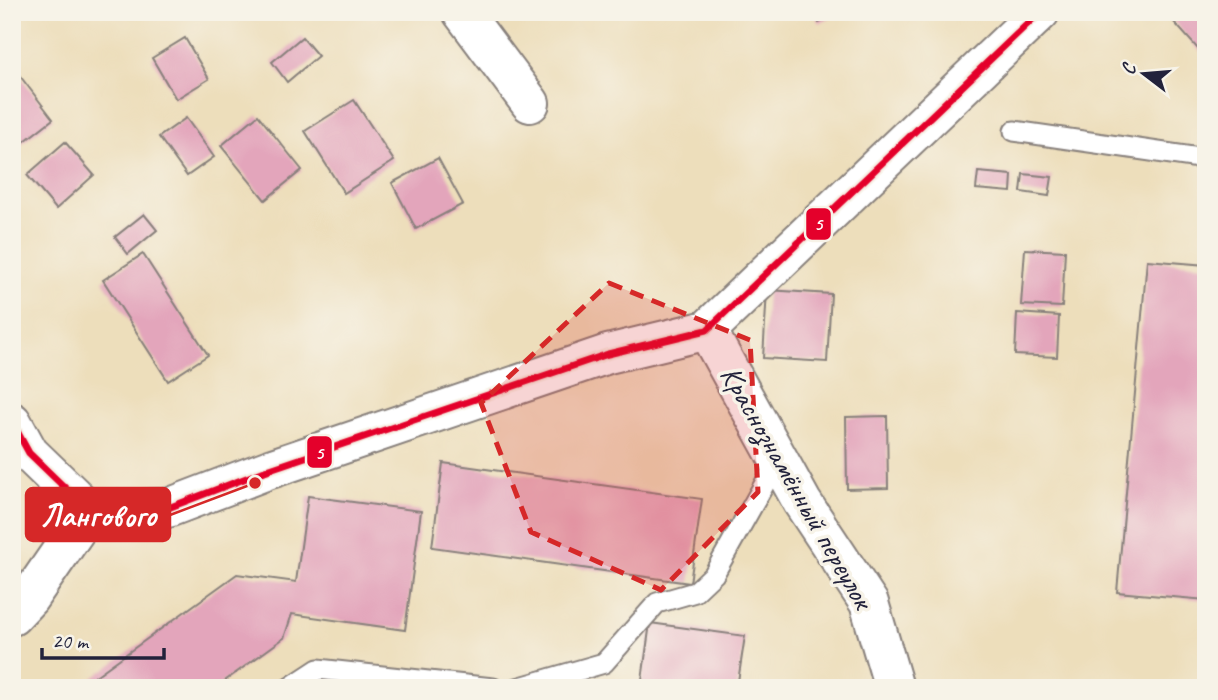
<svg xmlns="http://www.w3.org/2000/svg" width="1218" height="700" font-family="Caveat,sans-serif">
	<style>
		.building { fill: #e3a5bb }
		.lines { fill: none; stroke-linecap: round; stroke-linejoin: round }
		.lane-casing { stroke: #88807b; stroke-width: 23 }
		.street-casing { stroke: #88807b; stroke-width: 42 }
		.secondary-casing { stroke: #88807b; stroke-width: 42 }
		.lane { stroke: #fff; stroke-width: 19 }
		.street { stroke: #fff; stroke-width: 38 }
		.secondary { stroke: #fff; stroke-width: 38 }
		.bus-1-casing { stroke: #f7f3e8; stroke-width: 12 }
		.bus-1 { stroke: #e4002b; stroke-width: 7 }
		.marked { fill: #d62828; fill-opacity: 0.2; stroke: #d62828; stroke-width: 5; stroke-dasharray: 14 9; stroke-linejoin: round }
		.labels { text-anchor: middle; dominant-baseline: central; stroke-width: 7; stroke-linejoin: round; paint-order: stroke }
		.street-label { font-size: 30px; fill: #22223b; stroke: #f7f3e8 }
		.leader { fill: none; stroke: #d62828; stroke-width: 2.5 }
		.callout-dot { fill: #d62828; stroke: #f7f3e8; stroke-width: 2.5 }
		.callout { fill: #d62828; stroke: #d62828; stroke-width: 2.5 }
		.callout-label { font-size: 32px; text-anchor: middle; font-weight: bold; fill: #fff }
		.line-badge { stroke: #f7f3e8; stroke-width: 2.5 }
		.badge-label { font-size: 19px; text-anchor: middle; font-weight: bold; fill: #fff }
	</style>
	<rect width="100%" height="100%" fill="#f7f3e8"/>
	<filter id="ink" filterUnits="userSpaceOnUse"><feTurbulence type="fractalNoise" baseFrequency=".0143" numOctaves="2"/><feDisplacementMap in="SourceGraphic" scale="14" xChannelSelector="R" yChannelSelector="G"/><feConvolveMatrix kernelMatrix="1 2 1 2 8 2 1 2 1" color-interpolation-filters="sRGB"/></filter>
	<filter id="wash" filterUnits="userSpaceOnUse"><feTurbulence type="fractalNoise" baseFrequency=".00686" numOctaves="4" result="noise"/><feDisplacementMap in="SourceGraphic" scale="28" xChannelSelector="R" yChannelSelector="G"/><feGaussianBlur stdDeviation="1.57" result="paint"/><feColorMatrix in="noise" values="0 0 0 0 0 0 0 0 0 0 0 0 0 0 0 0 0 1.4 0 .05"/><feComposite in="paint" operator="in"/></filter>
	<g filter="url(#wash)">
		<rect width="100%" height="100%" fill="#eddebb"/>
		<g id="blocks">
			<g class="building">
				<polygon points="814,12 841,12 819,23"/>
				<polygon points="1165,12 1206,12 1206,58"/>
				<polygon points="302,37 318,56 287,82 272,62"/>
				<polygon points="185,38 209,79 176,99 152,58"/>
				<polygon points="20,76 53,119 12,151 12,82"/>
				<polygon points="354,100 394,161 344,193 305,131"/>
				<polygon points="258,115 302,170 265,200 221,146"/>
				<polygon points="186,118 214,157 187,176 159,137"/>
				<polygon points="65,142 94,175 56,209 27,175"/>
				<polygon points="438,158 463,204 416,229 392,183"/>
				<polygon points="978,172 1012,175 1011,192 976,189"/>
				<polygon points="1023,174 1052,177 1049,196 1021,192"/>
				<polygon points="144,214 157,230 128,254 115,237"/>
				<polygon points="1025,249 1065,251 1062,307 1021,305"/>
				<polygon points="143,254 208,355 168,381 103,280"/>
				<polygon points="1147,260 1206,265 1206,600 1117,592"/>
				<polygon points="767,290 831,294 827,362 763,358"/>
				<polygon points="1017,313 1059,316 1057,357 1015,355"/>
				<polygon points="887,416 888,488 847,489 846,417"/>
				<polygon points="443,463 702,499 690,583 432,547"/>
				<polygon points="308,496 421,511 405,630 292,614 284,638 215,688 79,688 237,574 296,582"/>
				<polygon points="650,623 745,636 737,688 641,687"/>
			</g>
		</g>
	</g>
	<g filter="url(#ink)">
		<use href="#blocks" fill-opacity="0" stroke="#88807b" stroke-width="2"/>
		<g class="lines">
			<defs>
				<g id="lane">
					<polyline points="1014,131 1206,159"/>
					<polyline points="289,688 318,669 493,688"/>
					<polyline points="517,688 604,663 657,603 695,592 714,574 778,460"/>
				</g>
				<g id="street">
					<polyline points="462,12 530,103"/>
					<polyline points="707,330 802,502 869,603 894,688"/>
					<polyline points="12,616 29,598 89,511"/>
				</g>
				<polyline id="secondary" points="12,422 29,453 89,511 168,508 270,469 608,354 707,330 1040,12"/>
			</defs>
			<use href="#lane" class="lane-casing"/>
			<use href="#street" class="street-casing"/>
			<use href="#secondary" class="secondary-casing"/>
			<use href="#lane" class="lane"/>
			<use href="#street" class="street"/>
			<use href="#secondary" class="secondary"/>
			<defs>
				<polyline id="bus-1" points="12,422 29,453 89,511 168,508 270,469 608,354 707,330 1040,12"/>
			</defs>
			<use href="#bus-1" class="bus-1-casing"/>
			<use href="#bus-1" class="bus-1"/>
		</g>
	</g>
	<path class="marked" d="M609,283L750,340L758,492L661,590L531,532L481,403Z"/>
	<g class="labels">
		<g class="street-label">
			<text transform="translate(797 487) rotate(60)">Краснознамённый переулок</text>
		</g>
	</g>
	<path class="leader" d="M255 483L170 515"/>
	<circle class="callout-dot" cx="255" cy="483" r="7"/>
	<rect class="callout" x="26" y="488" width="144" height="53" rx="7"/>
	<g class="callout-label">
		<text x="98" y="526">Лангового</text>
	</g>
	<g class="line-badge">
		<rect x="805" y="207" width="27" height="34" rx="7" fill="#e4002b"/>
		<rect x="306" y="435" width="27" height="34" rx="7" fill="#e4002b"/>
	</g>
	<g class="badge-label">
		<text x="818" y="230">5</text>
		<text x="319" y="459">5</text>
	</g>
	<rect width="1218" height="700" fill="none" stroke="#f7f3e8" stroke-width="42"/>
	<g transform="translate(1144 74) rotate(286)" stroke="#f7f3e8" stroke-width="5" paint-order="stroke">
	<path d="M0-5L12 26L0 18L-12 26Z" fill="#22223b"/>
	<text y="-10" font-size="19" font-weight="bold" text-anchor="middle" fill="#22223b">С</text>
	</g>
	<path d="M42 648v10h122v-10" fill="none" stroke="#22223b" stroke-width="3.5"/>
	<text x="52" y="648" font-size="21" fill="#22223b" stroke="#f7f3e8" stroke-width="5" paint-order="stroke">20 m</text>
</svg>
